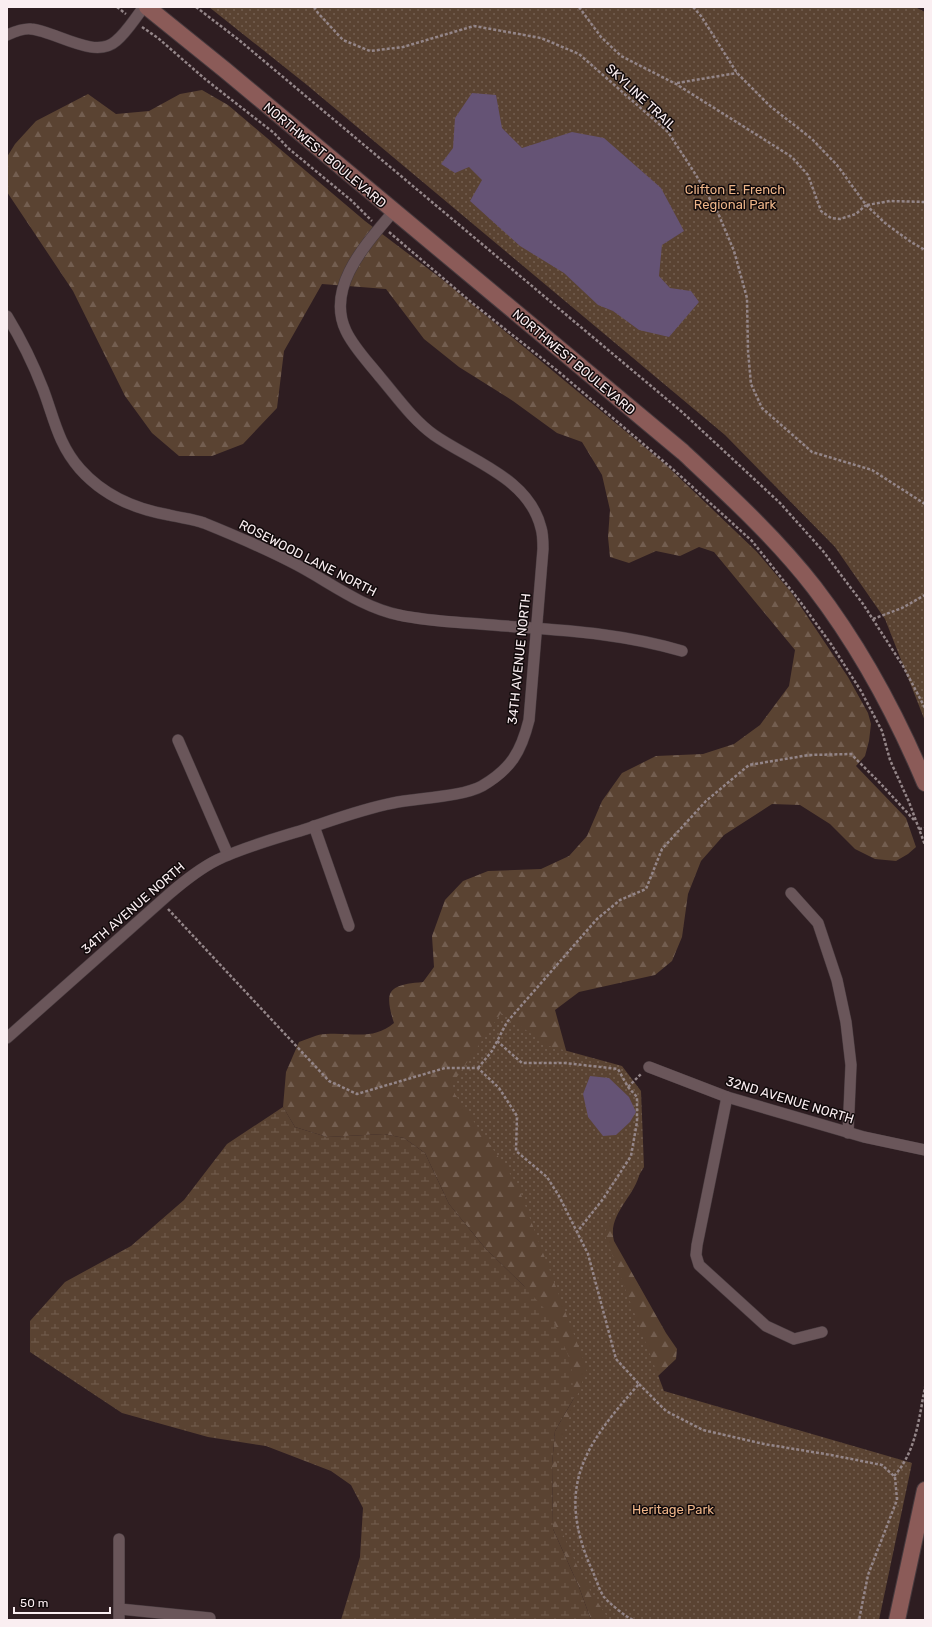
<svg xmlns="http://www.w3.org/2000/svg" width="932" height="1627" font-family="Rubik,sans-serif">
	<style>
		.forest { fill: url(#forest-firs) }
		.wetland { fill: url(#wetland-marsh) }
		.park { fill: url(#park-dots) }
		.water { fill: #655375 }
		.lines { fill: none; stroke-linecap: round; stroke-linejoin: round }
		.street-casing { stroke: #473a3e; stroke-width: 12 }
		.secondary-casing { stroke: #473a3e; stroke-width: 18 }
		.path { stroke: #948689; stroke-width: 2.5; stroke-dasharray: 3 2; stroke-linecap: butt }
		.street { stroke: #6a565a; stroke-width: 11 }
		.secondary { stroke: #8b5b58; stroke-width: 16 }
		.labels { text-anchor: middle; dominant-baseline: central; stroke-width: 3; stroke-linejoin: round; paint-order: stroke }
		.street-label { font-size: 13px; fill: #faeef1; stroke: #110a0b }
		.park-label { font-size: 13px; fill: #edb589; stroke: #110a0b }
	</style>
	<defs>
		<pattern id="forest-firs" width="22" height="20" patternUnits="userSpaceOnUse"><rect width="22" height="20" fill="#5a4332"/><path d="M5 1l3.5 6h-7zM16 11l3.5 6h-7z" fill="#735e50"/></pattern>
		<pattern id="wetland-marsh" width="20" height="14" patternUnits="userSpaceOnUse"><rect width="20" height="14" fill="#5a4332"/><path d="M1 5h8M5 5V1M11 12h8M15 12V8" fill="none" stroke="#735e50"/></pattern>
		<pattern id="park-dots" width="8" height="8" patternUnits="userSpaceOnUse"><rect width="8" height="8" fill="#5a4332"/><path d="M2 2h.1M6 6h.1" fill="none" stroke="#735e50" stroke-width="1.8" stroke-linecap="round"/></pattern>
	</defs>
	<rect width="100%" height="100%" fill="#2e1d21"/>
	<path class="forest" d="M202,90L228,105L365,221L443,280L665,464L756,551L791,592L848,677L868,713L871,724L869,741L865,756L856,766L906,818L916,847L908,854L896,861L875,859L855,849L830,824L800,805L772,804L724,835L701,861L688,894L682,937L672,961L655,975L579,992L555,1010L569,1061L640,1172C635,1197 607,1214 614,1241L666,1333L677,1349L676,1359L658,1376L652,1388L812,1620H591L579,1587L553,1529L552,1465L555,1431L574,1398L524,1286L485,1248L449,1204L425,1153L404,1138L384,1134L327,1137L295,1127L283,1107L286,1072L299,1042C308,1039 317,1034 326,1034C352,1032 373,1041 394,1023C383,989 390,985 423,982L434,967L432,936L445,900L463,881L488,871L541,869L569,856L587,836L602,801L622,773L656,756L703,754L734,744L760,725L789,686L795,650L714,552L699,547L680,556L656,551L629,563L610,557L608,537L610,510L602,475L582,442L557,433L513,401L459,367L424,339L386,289L322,284L284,351L277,408L243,444L212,456H179L152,433L125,396L73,291L7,192V157L15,144L36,121L88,94L116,114L149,111L180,94Z"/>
	<polygon class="wetland" points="283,1107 295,1127 327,1137 384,1134 404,1138 425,1153 449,1204 485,1248 524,1286 552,1317 571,1362 574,1398 555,1431 552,1465 553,1529 579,1587 591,1620 341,1620 360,1557 363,1508 351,1485 331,1471 266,1446 208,1437 122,1413 30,1352 30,1321 65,1282 131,1246 184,1200 227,1144"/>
	<g class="park">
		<polygon points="209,7 915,7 925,12 925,721 885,619 835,547 725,435 307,85"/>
		<polygon points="501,1013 549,1046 622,1066 641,1091 644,1167 604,1233 664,1391 912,1463 879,1620 609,1620 583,1579 557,1521 557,1451 587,1369 517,1184 450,1087"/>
	</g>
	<g class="water">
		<polygon points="472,93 496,95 502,128 522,148 572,132 604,138 661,188 684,231 662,245 659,276 670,288 691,291 699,302 669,337 639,330 613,311 598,305 564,273 520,246 470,201 482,180 469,167 455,173 441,164 453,148 455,118"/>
		<polygon points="590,1076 609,1078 629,1097 636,1112 630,1122 616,1135 603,1136 588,1117 583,1094"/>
	</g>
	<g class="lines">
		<defs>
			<g id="street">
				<path d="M7,35C14,32 23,28 31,29C55,31 95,60 116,41C127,32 135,18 144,7"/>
				<path d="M7,316C21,339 33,363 43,389C54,418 58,444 80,469C104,496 134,509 169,515C181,518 193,519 204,523C236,536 267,549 297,565C331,583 361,607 399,615C426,621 454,622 480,624C551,630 614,631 682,651"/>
				<polyline points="178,740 228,855"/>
				<polyline points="314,826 349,926"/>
				<polyline points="791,893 818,923 837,980 846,1022 851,1065 848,1133"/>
				<path d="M7,1038L168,895C183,882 199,869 217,860C244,847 274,839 303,830C333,820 362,809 393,803C417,798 462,797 482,786C511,769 521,752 529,720L543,549C543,542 543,534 541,528C529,478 471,461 434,435C413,420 397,397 380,377C369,363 354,348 346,331C325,287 367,243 393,212"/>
				<polyline points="649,1067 727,1097 864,1137 925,1150"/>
				<polyline points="727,1097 697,1245 696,1255 699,1265 766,1326 794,1339 822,1332"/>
				<polyline points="119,1539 119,1620"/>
				<polyline points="120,1609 210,1618"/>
			</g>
			<g id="secondary">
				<path d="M147,7L225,70L683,452C729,495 776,538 814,587C860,647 896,714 925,783"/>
				<polyline points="897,1620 925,1490"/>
			</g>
		</defs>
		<use href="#street" class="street-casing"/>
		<use href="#secondary" class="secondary-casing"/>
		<g class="path">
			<polyline points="117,7 126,14"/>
			<polyline points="196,7 239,40 682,412 780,503 823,551 863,604 903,666 925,708"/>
			<polyline points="314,7 318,13 343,40 370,51 403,47 474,26 541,38 579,54 668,132 696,175 718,213 734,251 747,298 748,351 751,384 762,408 812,452 872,470 925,504"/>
			<polyline points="579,7 601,37 621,56 676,84 792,157 808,175 821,211 831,218 840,219 856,214 866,205"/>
			<polyline points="693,7 701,16 737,73 770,106 812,139 837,165 866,205 885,223 911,242 925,250"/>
			<polyline points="142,27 158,38 205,79 274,133 288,148 352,201 372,221"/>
			<polyline points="677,83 737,73"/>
			<polyline points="867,205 890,201 925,202"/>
			<polyline points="389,232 471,302 559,372 676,472 752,541 799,600 831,644 861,691 882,731 890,760 909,802 925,845"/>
			<polyline points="873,619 902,608 925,595"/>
			<polyline points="919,829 925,828"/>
			<path d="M168,909L329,1081L357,1094L445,1068H478L499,1088L517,1116L516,1151L547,1177L559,1196L588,1254L616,1359L639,1384C584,1446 555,1487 592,1570C596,1578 599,1590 604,1597C609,1603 626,1617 633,1620"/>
			<polyline points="497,1041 522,1063 565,1063 618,1069 628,1087 637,1097 637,1122 631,1156 603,1199 577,1232"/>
			<polyline points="478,1068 492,1051 507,1022 597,919 620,900 646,889 662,849 706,801 749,765 809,755 851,754 880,783 914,820"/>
			<polyline points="628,1087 641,1074"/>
			<polyline points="639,1384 666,1411 703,1430 764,1444 831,1455 882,1465 895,1477 897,1500 868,1575 859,1620"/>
			<path d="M894,1476C916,1452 919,1418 925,1387"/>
		</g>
		<use href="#street" class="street"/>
		<use href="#secondary" class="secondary"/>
	</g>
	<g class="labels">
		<g class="street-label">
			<text transform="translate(641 97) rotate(43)">SKYLINE TRAIL</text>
			<text transform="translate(325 155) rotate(40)">NORTHWEST BOULEVARD</text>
			<text transform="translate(574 362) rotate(40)">NORTHWEST BOULEVARD</text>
			<text transform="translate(308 558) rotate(27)">ROSEWOOD LANE NORTH</text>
			<text transform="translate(519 659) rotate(-84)">34TH AVENUE NORTH</text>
			<text transform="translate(133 908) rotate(-41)">34TH AVENUE NORTH</text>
			<text transform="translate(790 1100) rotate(17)">32ND AVENUE NORTH</text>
		</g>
		<g class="park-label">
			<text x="735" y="189">Clifton E. French<tspan x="735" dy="15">Regional Park</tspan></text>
			<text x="673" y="1509">Heritage Park</text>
		</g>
	</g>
	<rect width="932" height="1627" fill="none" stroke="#faeef1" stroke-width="16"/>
	<path d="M14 1607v6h96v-6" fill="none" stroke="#faeef1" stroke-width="2"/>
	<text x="20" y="1607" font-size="12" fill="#faeef1" stroke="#110a0b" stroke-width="3" paint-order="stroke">50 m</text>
</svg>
